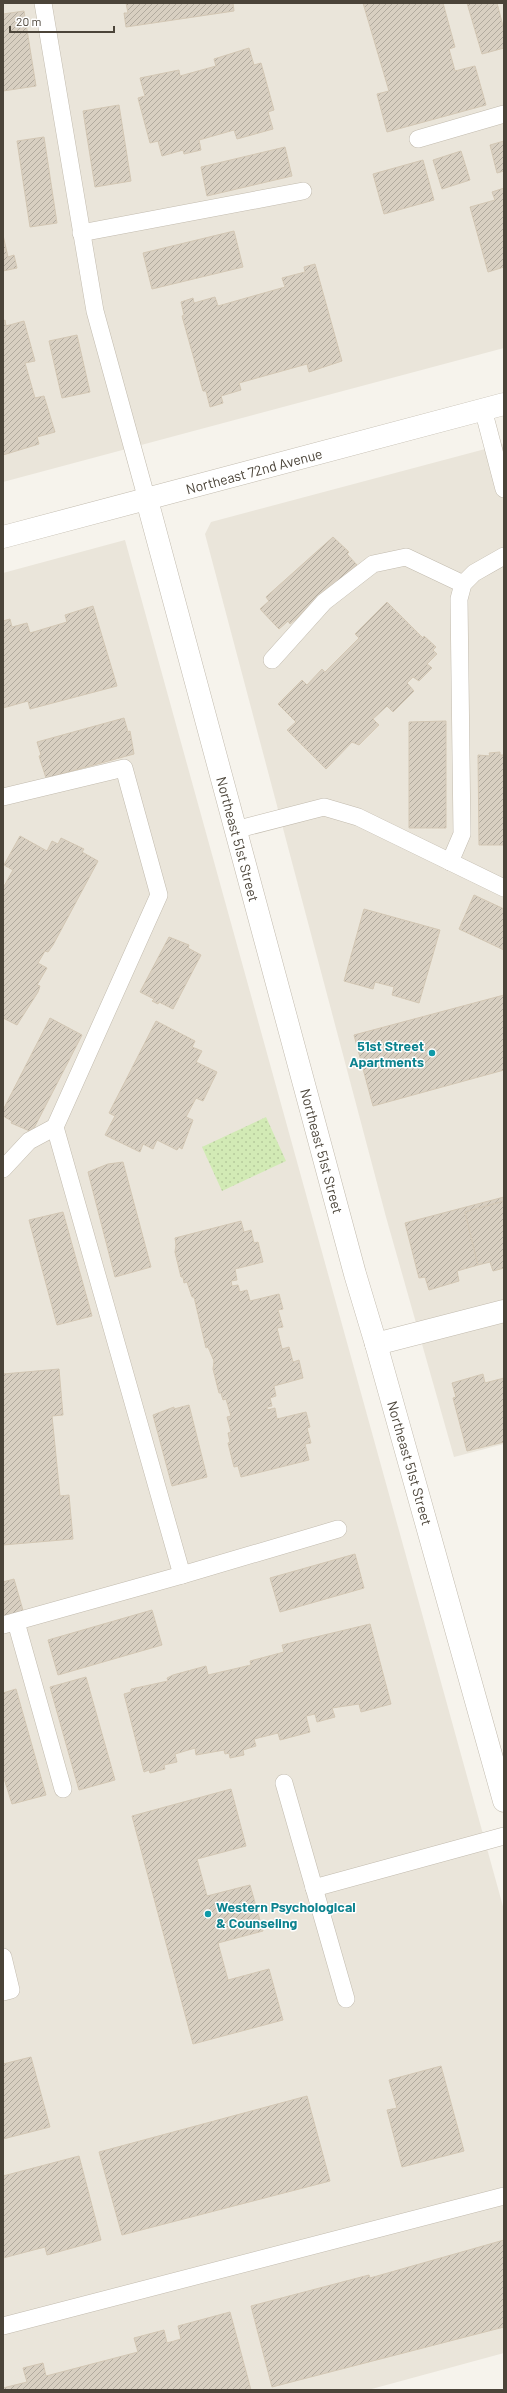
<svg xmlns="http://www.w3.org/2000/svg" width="507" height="2393" font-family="Barlow,sans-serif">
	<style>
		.residential { fill: #eae5da }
		.green { fill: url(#green-dots) }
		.building { fill: url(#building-hatch); stroke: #d3c7b4 }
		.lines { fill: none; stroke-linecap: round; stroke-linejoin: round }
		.service-casing { stroke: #c2bbae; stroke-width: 18 }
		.minor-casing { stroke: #c2bbae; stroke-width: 23 }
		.tertiary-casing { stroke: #c2bbae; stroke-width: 23 }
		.service { stroke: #fff; stroke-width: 17 }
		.minor { stroke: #fff; stroke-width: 22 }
		.tertiary { stroke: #fff; stroke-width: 22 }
		.culture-dot { fill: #0f9aa8; stroke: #fff; stroke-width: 1.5 }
		.labels { text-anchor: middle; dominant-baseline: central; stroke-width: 3; stroke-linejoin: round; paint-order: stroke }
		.street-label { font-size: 14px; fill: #4b4439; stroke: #fff }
		.culture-label { font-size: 14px; font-weight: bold; fill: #0d838f; stroke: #fff; text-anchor: end }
	</style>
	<defs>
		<pattern id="green-dots" width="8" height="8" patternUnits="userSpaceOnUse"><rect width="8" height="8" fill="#d2eab5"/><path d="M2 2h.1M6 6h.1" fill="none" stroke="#b6ca9c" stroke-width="1.8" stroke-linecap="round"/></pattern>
		<pattern id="building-hatch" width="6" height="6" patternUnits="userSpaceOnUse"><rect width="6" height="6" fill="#d8cfc1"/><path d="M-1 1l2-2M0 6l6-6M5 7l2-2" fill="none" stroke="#b1aa9e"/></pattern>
	</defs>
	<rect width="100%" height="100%" fill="#f6f3ec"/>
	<g class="residential">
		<polygon points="3,3 504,3 504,348 3,482"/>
		<polygon points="504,444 504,1444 454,1457 386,1217 205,534 211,522"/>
		<polygon points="125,540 504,1910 504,2353 368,2390 3,2390 3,573"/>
	</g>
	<polygon class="green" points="266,1117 286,1161 222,1191 202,1147"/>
	<g class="building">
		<polygon points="126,3 233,3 234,11 126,27 124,13 128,13"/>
		<polygon points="363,3 443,3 455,47 449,49 455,71 475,66 486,105 387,132 377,94 389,91"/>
		<polygon points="467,3 497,3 504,30 504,48 482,54"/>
		<polygon points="24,11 36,86 3,91 3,14"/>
		<polygon points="249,48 254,65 261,63 274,110 268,112 273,129 237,139 234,130 199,140 201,150 184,154 183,150 162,156 158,141 150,143 138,98 145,96 140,78 179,70 180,76 216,66 214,59"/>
		<polygon points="119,105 131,181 95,187 83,111"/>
		<polygon points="44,137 57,223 30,227 17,141"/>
		<polygon points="504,141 504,171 497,173 490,145"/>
		<polygon points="285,147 292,176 207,196 201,167"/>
		<polygon points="461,151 470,180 442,189 433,160"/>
		<polygon points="423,160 434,200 384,214 373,174"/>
		<polygon points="504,188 504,267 488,272 470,207 495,200 492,192"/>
		<polygon points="234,231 243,267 152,289 143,253"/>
		<polygon points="3,235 8,257 14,255 17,268 3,271"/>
		<polygon points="315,264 342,361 309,372 307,364 239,383 241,390 221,396 223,403 210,407 206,391 203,391 182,316 184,315 181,302 193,298 194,303 215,297 218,306 285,287 282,278 305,272 304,267"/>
		<polygon points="5,320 6,326 24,321 35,361 25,363 35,398 44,396 55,432 37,437 39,444 3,455 3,321"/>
		<polygon points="77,335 90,392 62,398 49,341"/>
		<polygon points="333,537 349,552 347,554 357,565 290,624 288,621 279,629 260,609 269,601 266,597"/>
		<polygon points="387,602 423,638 424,636 436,647 433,650 437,654 427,664 432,668 419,681 413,677 407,683 414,691 393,712 387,706 373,719 379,725 359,745 352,742 326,769 287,730 296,722 278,704 302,680 307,685 322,669 325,672 359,638 355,634"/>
		<polygon points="93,606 117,686 30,709 28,701 3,708 3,621 10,619 12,627 27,623 30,633 67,622 65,615"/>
		<polygon points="124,718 128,732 130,731 134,754 46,778 39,756 41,755 37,742"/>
		<polygon points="446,721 446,828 409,828 409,722"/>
		<polygon points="500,752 500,755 504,755 504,845 479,845 478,755 490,756 489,753"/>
		<polygon points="20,836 47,851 52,841 58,844 61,838 84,849 82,852 98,861 53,945 48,952 45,951 38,963 47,968 37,985 40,986 38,992 17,1025 3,1018 3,888 13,870 4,865"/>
		<polygon points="474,895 504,909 504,950 459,929"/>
		<polygon points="364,909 440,930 419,1003 392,995 394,987 375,982 373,989 344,981"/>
		<polygon points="169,937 189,945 188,948 201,955 173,1009 159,1002 158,1004 152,1001 154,999 140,992"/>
		<polygon points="504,995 504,1070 373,1106 354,1035"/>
		<polygon points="50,1018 82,1035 32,1132 11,1123 12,1121 3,1116 3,1110"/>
		<polygon points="156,1021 195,1041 192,1047 202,1051 196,1062 217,1072 203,1101 196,1098 186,1117 193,1120 182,1149 179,1147 177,1150 157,1140 153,1149 143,1144 140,1152 105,1135 115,1116 109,1113"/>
		<polygon points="123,1162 151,1267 115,1277 88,1172 108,1164"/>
		<polygon points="504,1197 504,1201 465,1212 478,1265 457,1271 459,1281 429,1290 425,1277 419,1278 405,1223"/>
		<polygon points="504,1201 504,1268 493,1271 490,1262 478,1265 465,1212"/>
		<polygon points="63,1212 92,1316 57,1325 29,1220"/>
		<polygon points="241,1221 244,1232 251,1230 254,1243 258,1242 263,1262 235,1269 237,1280 231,1281 232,1286 238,1285 240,1292 247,1290 250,1301 279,1294 283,1309 278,1310 283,1327 277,1328 282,1349 289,1347 293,1362 299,1360 303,1378 274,1386 276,1396 270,1398 272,1406 267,1407 267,1410 275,1408 277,1419 306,1412 310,1427 307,1428 311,1443 305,1444 309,1460 241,1477 238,1466 234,1467 228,1443 230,1442 228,1433 231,1432 227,1417 231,1416 226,1399 223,1400 221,1393 219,1393 213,1369 214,1361 208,1347 206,1348 194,1297 192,1297 187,1282 184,1283 183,1277 181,1277 175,1252 176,1245 175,1238"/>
		<polygon points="59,1369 63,1415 52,1416 60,1496 69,1495 73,1539 3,1545 3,1374"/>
		<polygon points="483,1374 485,1383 504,1378 504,1442 467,1451 453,1398 456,1397 452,1383"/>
		<polygon points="189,1405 207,1477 172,1486 153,1415 174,1407 174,1409"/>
		<polygon points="355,1554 364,1588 280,1612 270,1578"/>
		<polygon points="14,1579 24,1614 3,1620 3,1582"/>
		<polygon points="152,1610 162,1645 58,1675 48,1640"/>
		<polygon points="370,1624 391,1704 361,1712 359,1704 332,1708 335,1717 317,1722 315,1714 306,1716 310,1732 280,1740 278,1733 254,1739 256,1746 243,1750 244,1755 230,1758 229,1753 225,1754 224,1750 196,1755 195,1748 175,1754 177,1762 164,1765 165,1769 150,1773 149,1770 144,1772 124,1694 131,1692 131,1689 168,1681 167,1678 173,1675 206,1666 208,1675 251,1665 250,1661 284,1652 282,1645"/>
		<polygon points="86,1677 115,1780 79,1790 50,1687"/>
		<polygon points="16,1689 46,1795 12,1804 3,1775 3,1693"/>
		<polygon points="231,1789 246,1846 197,1859 207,1896 250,1885 263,1931 218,1943 228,1980 269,1969 283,2020 193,2044 132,1816"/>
		<polygon points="31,2057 50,2127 3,2139 3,2064"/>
		<polygon points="441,2066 464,2151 402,2167 387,2110 397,2108 389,2080"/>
		<polygon points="307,2096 330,2181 122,2235 99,2152"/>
		<polygon points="79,2156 101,2240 47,2255 45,2247 3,2258 3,2176"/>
		<polygon points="504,2240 504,2327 272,2387 251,2306 369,2275 370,2278"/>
		<polygon points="230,2312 251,2390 3,2390 3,2388 27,2382 23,2368 43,2363 46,2376 138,2352 134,2338 164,2330 167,2343 181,2339 178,2326"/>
	</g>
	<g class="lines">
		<defs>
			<g id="service">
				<polyline points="43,3 95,311 147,500"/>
				<polyline points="418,139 504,114"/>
				<polyline points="81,233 303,191"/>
				<polyline points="483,409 504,489"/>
				<polyline points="272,660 324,602 373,564 406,557 463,584"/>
				<polyline points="3,797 124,768 159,895 55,1127 182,1575 338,1529"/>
				<polyline points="235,830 324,807 358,817 504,888"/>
				<polyline points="450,862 462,834 459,599 463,584 474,573 504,556"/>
				<polyline points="3,1169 29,1141 55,1127"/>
				<polyline points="16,1622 63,1789"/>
				<polyline points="3,1625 182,1575"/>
				<polyline points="284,1783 346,1999"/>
				<polyline points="314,1888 504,1836"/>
				<polyline points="3,1957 11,1990 3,1992"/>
				<polyline points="3,2326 504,2196"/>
			</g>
			<polyline id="minor" points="376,1344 504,1311"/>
			<g id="tertiary">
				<polyline points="147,500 355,1274 376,1344 504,1801"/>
				<polyline points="3,537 504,404"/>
			</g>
		</defs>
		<use href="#service" class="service-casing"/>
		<use href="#minor" class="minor-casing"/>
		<use href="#tertiary" class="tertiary-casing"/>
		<use href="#service" class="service"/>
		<use href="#minor" class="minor"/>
		<use href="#tertiary" class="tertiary"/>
	</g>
	<g class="culture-dot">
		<circle cx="432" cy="1053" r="4"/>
		<circle cx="208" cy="1914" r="4"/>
	</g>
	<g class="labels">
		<g class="street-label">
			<text transform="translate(254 471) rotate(-15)">Northeast 72nd Avenue</text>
			<text transform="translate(238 839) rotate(75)">Northeast 51st Street</text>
			<text transform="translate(322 1151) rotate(75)">Northeast 51st Street</text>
			<text transform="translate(410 1463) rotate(74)">Northeast 51st Street</text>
		</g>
		<g class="culture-label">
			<text x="424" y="1045">51st Street<tspan x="424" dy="16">Apartments</tspan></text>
			<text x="216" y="1906" text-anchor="start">Western Psychological<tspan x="216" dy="16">&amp; Counseling</tspan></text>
		</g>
	</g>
	<rect width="507" height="2393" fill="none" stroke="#4b4439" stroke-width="8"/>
	<path d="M10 26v6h104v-6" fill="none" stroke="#4b4439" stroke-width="2"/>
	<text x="16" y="26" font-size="12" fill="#4b4439" stroke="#ffffff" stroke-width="3" paint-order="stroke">20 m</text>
</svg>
